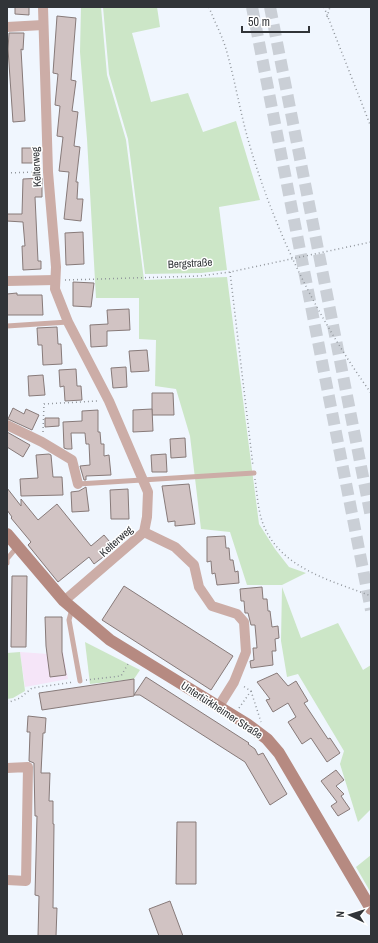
<svg xmlns="http://www.w3.org/2000/svg" width="378" height="943" font-family="'Archivo Narrow',sans-serif">
	<style>
		.education { fill: #f5e5f8 }
		.green { fill: #cce6c7 }
		.building { fill: #d1c3c3; stroke: #877a79 }
		.lines { fill: none; stroke-linecap: round; stroke-linejoin: round }
		.trunk-tunnel { stroke: #cacfd6; stroke-width: 12; stroke-dasharray: 12 6; stroke-linecap: butt }
		.path { stroke: #91969c; stroke-width: 1.5; stroke-dasharray: 1 3; stroke-linecap: butt }
		.service { stroke: #ccada7; stroke-width: 5 }
		.minor { stroke: #ccada7; stroke-width: 10 }
		.secondary { stroke: #b68a81; stroke-width: 12 }
		.labels { text-anchor: middle; dominant-baseline: central; stroke-width: 3; stroke-linejoin: round; paint-order: stroke }
		.street-label { font-size: 11px; fill: #313438; stroke: #fff }
	</style>
	<rect width="100%" height="100%" fill="#f0f6fe"/>
	<polygon class="education" points="20,652 48,654 63,652 68,679 25,687"/>
	<g class="green">
		<polygon points="81,7 101,7 107,75 126,140 144,280 227,277 259,524 275,549 289,567 306,573 282,585 247,585 230,532 201,529 190,436 176,389 155,386 156,340 139,339 139,298 96,298 87,139 80,52"/>
		<polygon points="103,7 157,7 160,27 132,33 151,102 188,93 203,132 236,121 260,200 219,207 227,270 201,273 145,274 128,139 109,74"/>
		<polygon points="282,587 301,638 338,623 363,670 371,665 371,809 358,822 340,764 344,751 298,674 287,677 281,641"/>
		<polygon points="85,642 140,670 134,679 90,684"/>
		<polygon points="20,652 25,691 13,698 7,699 7,653"/>
		<polygon points="371,855 371,893 356,867"/>
	</g>
	<g class="building">
		<polygon points="15,7 29,7 29,15 15,14"/>
		<polygon points="57,16 76,18 71,80 76,81 72,111 78,112 74,146 80,147 76,182 78,182 77,199 83,199 81,221 64,219 69,172 59,171 63,137 57,136 60,106 55,105 58,74 53,73"/>
		<polygon points="9,33 24,33 23,50 21,49 25,121 13,122 8,49"/>
		<rect x="22" y="148" width="12" height="15"/>
		<polygon points="42,178 42,197 35,197 38,261 41,261 41,269 23,270 22,246 25,246 23,222 7,221 7,214 22,214 23,179"/>
		<polygon points="83,232 84,264 66,265 65,233"/>
		<polygon points="73,282 94,283 91,307 73,306"/>
		<polygon points="17,293 17,295 42,295 43,315 7,315 7,294"/>
		<polygon points="129,309 130,330 107,331 107,346 91,347 90,325 108,324 107,310"/>
		<polygon points="57,327 58,344 61,344 62,364 43,365 42,345 38,345 37,328"/>
		<polygon points="147,350 149,371 131,372 129,351"/>
		<polygon points="126,367 127,387 113,388 111,368"/>
		<polygon points="76,369 77,386 81,386 82,400 65,401 64,386 60,387 59,370"/>
		<polygon points="43,375 45,395 29,396 28,376"/>
		<polygon points="152,393 173,393 174,415 152,415"/>
		<polygon points="13,408 24,414 26,409 39,415 32,430 8,419"/>
		<polygon points="152,409 153,431 133,432 133,410"/>
		<polygon points="98,410 98,432 100,432 101,444 104,444 104,456 109,455 111,475 86,476 86,480 84,480 80,466 90,465 89,444 86,444 85,433 71,433 72,449 67,449 64,448 63,422 82,421 82,411"/>
		<polygon points="45,418 59,418 59,426 45,427"/>
		<polygon points="7,432 30,445 23,457 7,447"/>
		<polygon points="185,438 186,457 171,458 170,439"/>
		<polygon points="49,454 51,455 53,477 62,477 63,495 21,496 20,479 38,478 36,455"/>
		<polygon points="166,454 167,472 152,472 151,455"/>
		<polygon points="189,484 195,524 175,526 175,521 168,522 162,486"/>
		<polygon points="86,487 89,511 72,512 71,492 79,491"/>
		<polygon points="7,488 21,506 21,499 38,520 57,504 91,546 104,535 115,548 94,564 89,557 58,582 28,545 31,542 11,518 12,517 7,510"/>
		<polygon points="128,489 129,519 111,519 110,490"/>
		<polygon points="225,536 226,548 229,548 230,560 233,560 235,572 238,571 239,583 217,585 215,573 212,574 211,561 207,562 207,537"/>
		<polygon points="12,576 27,576 26,647 11,647"/>
		<polygon points="124,586 233,656 211,690 102,620"/>
		<polygon points="262,587 263,599 267,599 268,611 270,611 272,627 278,626 279,638 275,639 276,651 272,651 273,665 251,668 250,661 254,660 253,648 257,648 255,625 251,625 248,613 245,613 244,601 241,601 240,589"/>
		<polygon points="45,617 62,617 62,652 66,675 50,677 46,646"/>
		<polygon points="277,673 288,686 296,681 308,701 304,703 328,739 330,738 340,753 327,762 311,738 302,744 288,722 296,717 288,703 273,712 266,700 270,699 257,682"/>
		<polygon points="146,677 249,743 248,744 255,749 258,755 263,753 287,794 270,805 245,762 140,695 134,695"/>
		<polygon points="134,679 134,696 42,710 39,693"/>
		<polygon points="28,716 46,718 45,733 43,733 41,773 50,773 49,801 53,801 53,824 54,824 53,908 57,908 56,936 38,936 39,896 35,895 37,816 35,816 34,767 34,763 29,761 30,732 27,732"/>
		<polygon points="336,770 344,780 336,786 344,794 341,796 350,809 338,816 331,806 337,802 321,781"/>
		<polygon points="177,822 196,822 196,884 176,884"/>
		<polygon points="170,901 183,936 159,936 149,909"/>
	</g>
	<g class="lines">
		<g class="trunk-tunnel">
			<polyline points="252,7 371,610"/>
			<polyline points="270,7 371,517"/>
		</g>
		<g class="path">
			<path d="M209,7C214,21 222,35 226,49C235,80 240,112 249,143C275,232 317,318 371,393"/>
			<polyline points="324,7 371,127"/>
			<polyline points="327,17 330,7"/>
			<polyline points="7,173 38,172"/>
			<polyline points="230,272 253,466"/>
			<polyline points="65,280 200,276 230,272 371,242"/>
			<polyline points="43,432 44,404 98,401"/>
			<path d="M255,479C257,493 258,509 262,521C278,568 330,580 371,596"/>
			<polyline points="86,680 121,676 128,664"/>
			<polyline points="251,691 261,722"/>
			<polyline points="7,703 20,698 32,688 74,682"/>
			<polyline points="239,708 251,691 243,686"/>
		</g>
		<g class="service">
			<polyline points="7,326 68,322"/>
			<polyline points="78,484 254,473"/>
			<polyline points="7,563 7,559 17,547"/>
			<polyline points="72,609 69,620 80,681"/>
		</g>
		<g class="minor">
			<polyline points="43,7 48,172 56,267 55,289 68,322 109,401 148,492 147,517 144,532 64,601"/>
			<polyline points="7,27 43,25"/>
			<polyline points="7,281 55,280"/>
			<polyline points="7,425 42,442 72,460 78,484"/>
			<polyline points="144,532 175,547 194,565 199,587 212,606 237,614 244,622 246,652 234,682 219,706"/>
			<polyline points="7,768 28,767 26,881 7,880"/>
		</g>
		<polyline class="secondary" points="7,534 64,601 110,640 247,724 267,739 279,753 371,909"/>
	</g>
	<g class="labels">
		<g class="street-label">
			<text transform="translate(36 167) rotate(-93)">Kelterweg</text>
			<text transform="translate(190 263) rotate(-3)">Bergstraße</text>
			<text transform="translate(116 541) rotate(-42)">Kelterweg</text>
			<text transform="translate(222 710) rotate(33)">Untertürkheimer Straße</text>
		</g>
	</g>
	<rect width="378" height="943" fill="none" stroke="#313438" stroke-width="16"/>
	<g transform="translate(350 915) rotate(274)" stroke="#ffffff" stroke-width="3" paint-order="stroke">
	<path d="M0-3L7 15L0 10L-7 15Z" fill="#313438"/>
	<text y="-6" font-size="11" font-weight="bold" text-anchor="middle" fill="#313438">N</text>
	</g>
	<path d="M242 26v6h67v-6" fill="none" stroke="#313438" stroke-width="2"/>
	<text x="248" y="26" font-size="12" fill="#313438" stroke="#ffffff" stroke-width="3" paint-order="stroke">50 m</text>
</svg>
